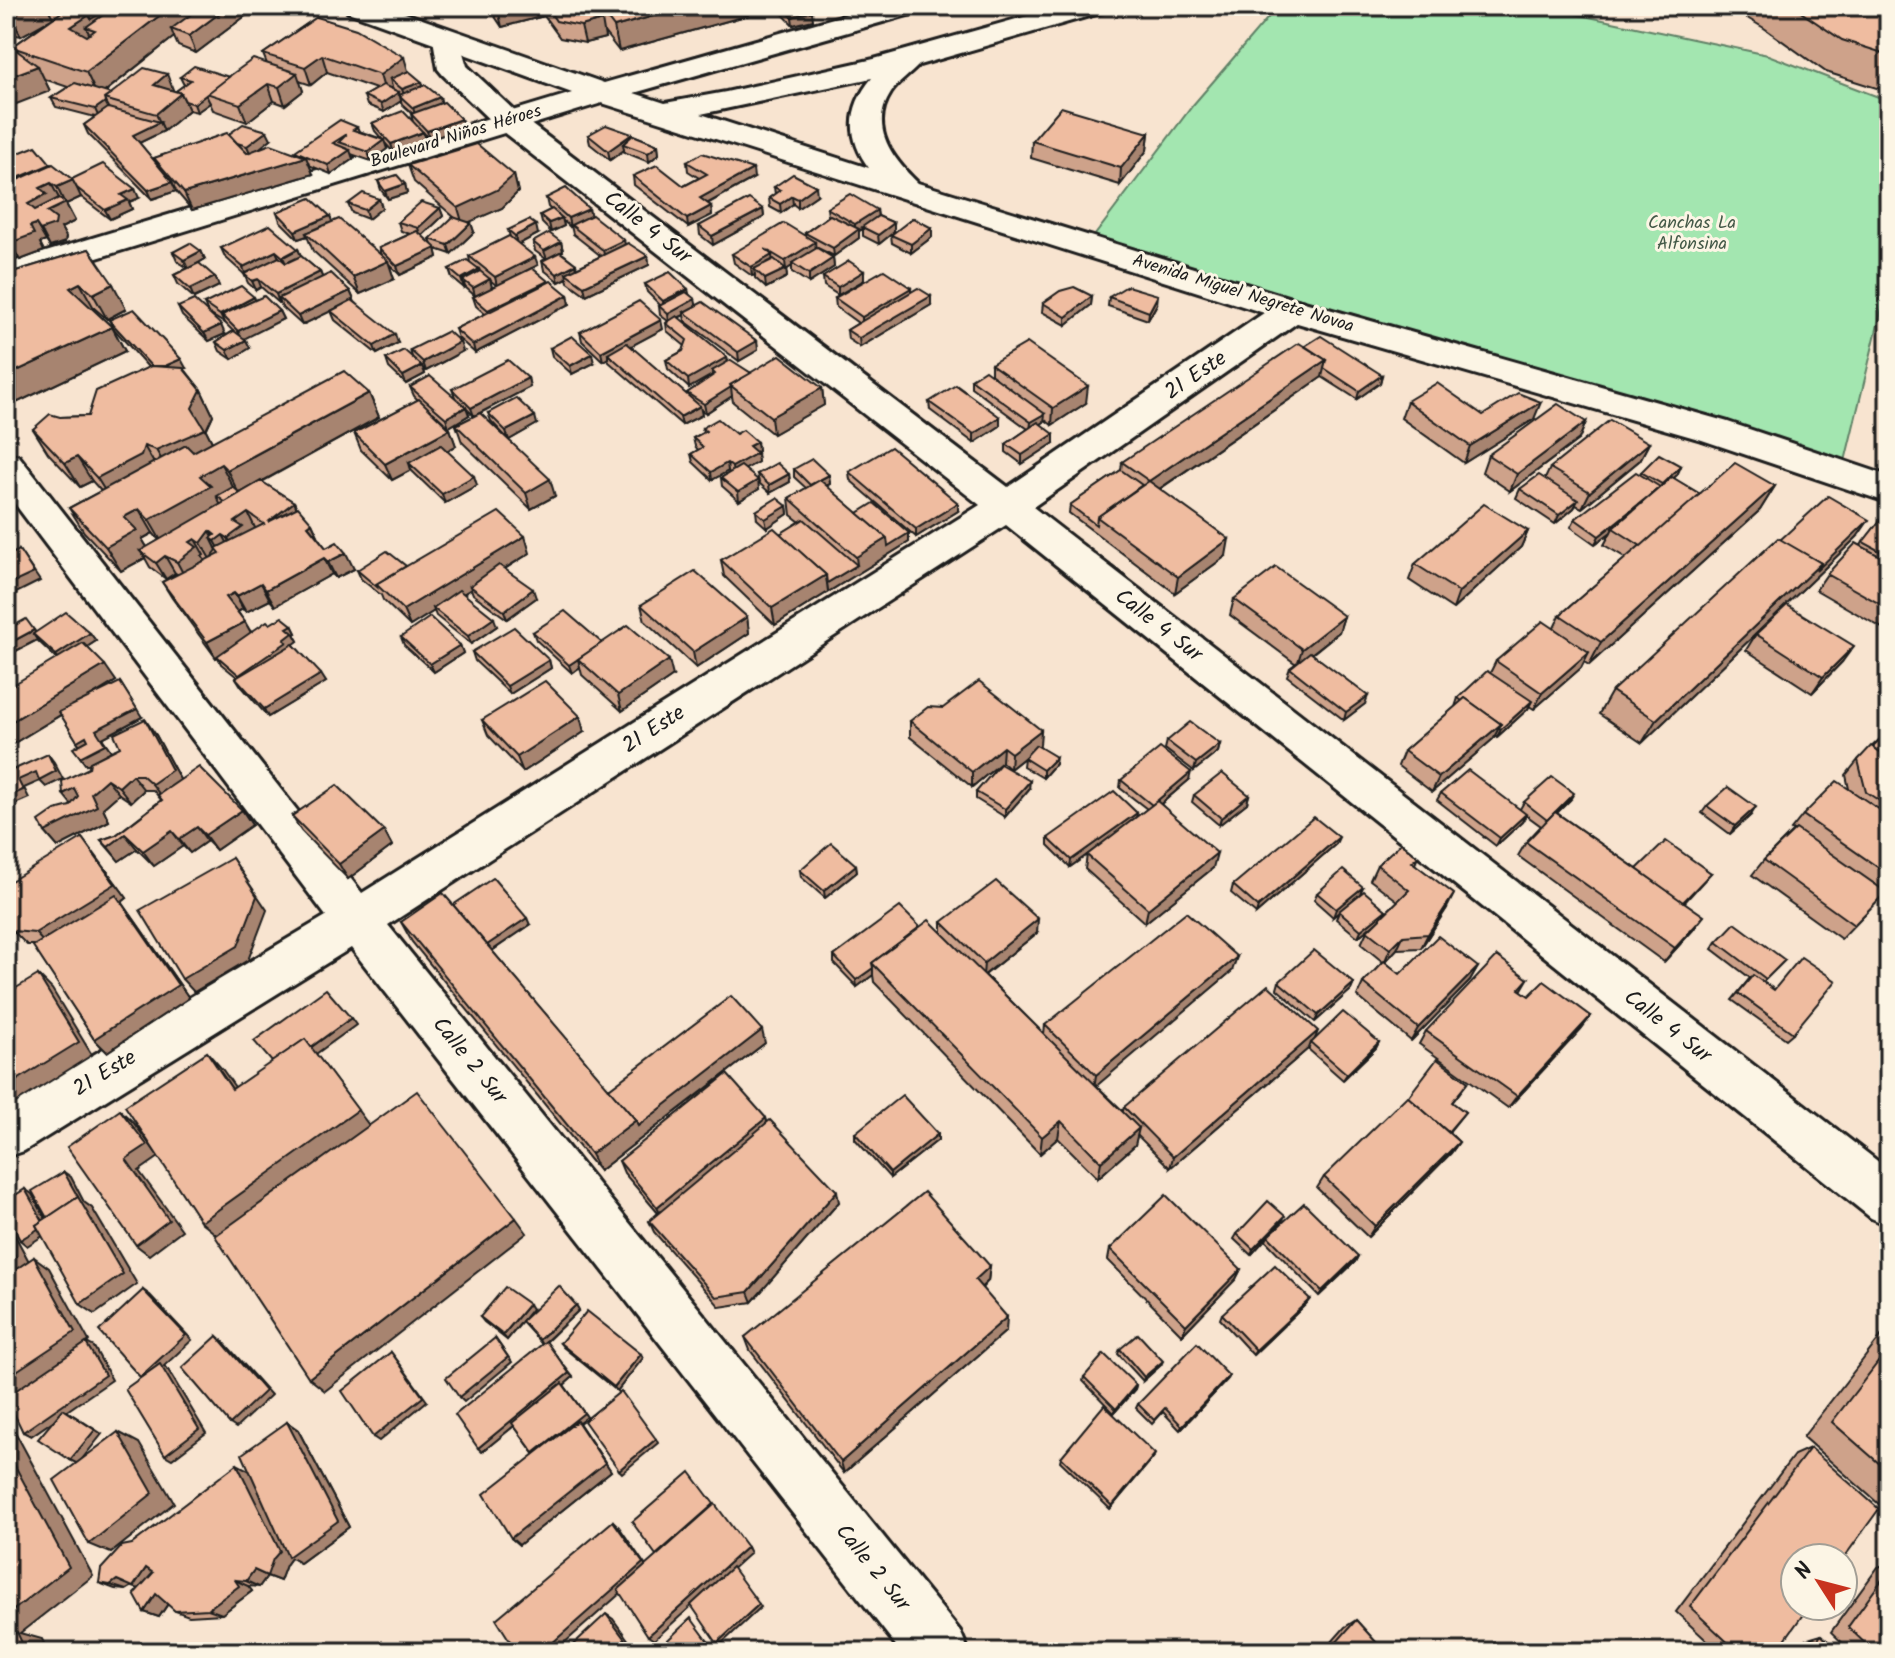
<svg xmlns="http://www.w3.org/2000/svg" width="1895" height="1658" font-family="Kalam,sans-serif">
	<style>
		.green { fill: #a3e6b0; stroke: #608166; stroke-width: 2 }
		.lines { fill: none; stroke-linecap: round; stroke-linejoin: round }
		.minor-casing { stroke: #1c1c1c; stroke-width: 6 }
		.secondary-casing { stroke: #1c1c1c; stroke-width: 6 }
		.minor { fill: #fcf5e5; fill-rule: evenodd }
		.secondary { fill: #fcf5e5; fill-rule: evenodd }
		.wall { fill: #cea28a; stroke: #1c1c1c; stroke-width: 2; fill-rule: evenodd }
		.shaded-wall { fill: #a78470; stroke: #1c1c1c; stroke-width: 2 }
		.building { fill: #efbca0; stroke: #1c1c1c; stroke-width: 2 }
		.labels { text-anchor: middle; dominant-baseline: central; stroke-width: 6; stroke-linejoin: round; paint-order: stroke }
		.far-street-label { font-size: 18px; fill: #1c1c1c; stroke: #fcf5e5 }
		.far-park-label { font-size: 18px; fill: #445948; stroke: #fcf5e5 }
		.street-label { font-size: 22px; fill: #1c1c1c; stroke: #fcf5e5 }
	</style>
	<rect width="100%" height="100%" fill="#f8e4d0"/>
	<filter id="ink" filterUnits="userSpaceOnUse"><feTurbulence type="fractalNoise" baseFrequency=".0125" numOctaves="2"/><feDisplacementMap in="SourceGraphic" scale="16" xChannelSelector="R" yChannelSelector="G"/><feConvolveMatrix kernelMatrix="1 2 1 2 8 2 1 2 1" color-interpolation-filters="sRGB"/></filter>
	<g filter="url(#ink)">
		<polygon class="green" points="1278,6 1537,6 1768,55 1889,101 1889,279 1840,482 1092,239 1193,105"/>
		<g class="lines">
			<defs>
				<polygon id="minor" points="447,30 457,33 467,66 520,116 1008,487 1280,302 1292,299 1304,302 1309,310 1304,318 1033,507 1889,1170 1889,1226 1871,1218 1006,525 388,925 960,1631 969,1652 901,1652 351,948 24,1151 6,1157 6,1107 326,916 6,492 6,452 19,456 362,893 980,505 498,128 443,75 438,69 433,39 437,33"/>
				<path id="secondary" d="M344,6H385L604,83L876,6H922L918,12L634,93L665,103L726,92L874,59L1063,6H1107L1103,12L919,65C910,75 898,82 891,93C868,128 893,159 918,183L1304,302L1728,422L1889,476V503L1702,440L1280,318L602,103L6,286V264L572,93L348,12ZM872,78C848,107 846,137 869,168L701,114Z"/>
			</defs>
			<use href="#minor" class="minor-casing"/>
			<use href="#secondary" class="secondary-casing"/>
			<use href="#minor" class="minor"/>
			<use href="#secondary" class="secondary"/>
		</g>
		<g class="wall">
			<path d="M6,6H255L256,8L196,53L178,46L174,37L105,92L111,94L176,91L184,85L180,77H229L267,64L263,54L317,17L408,71L423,85L440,97L441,102L461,119L463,127L430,140L423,132L425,141L394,153L385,143L387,149L371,161L351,154L353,159L331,174L309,165L313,174L192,210L176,191L152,199L88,134L84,125L95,117L56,107L51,98L68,87L44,79L50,91L12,47L51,19L21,36L6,33ZM327,72L376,89L364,96L367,105L384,112L401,101L402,104L412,113L411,114L413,122L372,123L375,131L382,139L359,131L357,127L295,153L259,148L271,139L229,134L154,158L157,165L139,143L164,131L189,110L197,112L210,103L213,110L247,122L274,101L285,105L303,91L299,81L311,85Z"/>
			<polygon points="436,6 466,6 447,10"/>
			<polygon points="488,6 748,6 749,15 619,51 604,32 605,38 585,43 560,38 544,16 502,27"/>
			<polygon points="775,6 807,6 813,20 793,25"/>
			<polygon points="1727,6 1889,6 1889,92 1826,72 1764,28"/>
			<polygon points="1149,133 1147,150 1120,185 1031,158 1032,141"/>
			<polygon points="632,134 633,135 658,145 659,154 649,162 624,152 624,150 610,160 590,144 588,135"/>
			<polygon points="6,158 51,164 72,179 139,198 129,202 132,209 110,219 81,197 66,204 75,221 61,228 66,237 65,242 50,247 46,241 40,243 44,251 20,260 6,237 8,212 6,210"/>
			<polygon points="687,162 754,178 707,204 711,206 712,215 688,227 634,185 633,176 684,186 699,178 688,171"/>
			<polygon points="408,165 514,175 518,192 502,208 468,222 471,223 474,232 451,254 436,249 438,257 400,275 389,264 394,279 360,294 313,251 307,236 298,239 280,221 277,212 332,222 381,256 379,248 410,234 401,231 398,222 440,208 443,216 422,236 432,245 430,239 455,218 414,182"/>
			<polygon points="378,181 405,184 407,193 388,199 381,190"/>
			<polygon points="774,187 817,195 798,208 793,204 781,213 770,207 769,198 775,194"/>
			<polygon points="546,198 589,209 590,215 625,245 648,256 649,265 586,295 568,282 567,278 559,282 544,270 542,261 546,259 535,251 533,242 561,242 563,251 561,252 576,264 576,268 601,256 573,234 571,226 570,227 562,220 564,226 551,232 542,223 540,215 551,210 548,207"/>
			<polygon points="379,199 382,208 368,219 352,213 348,204"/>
			<polygon points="827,208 877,210 878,216 894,223 894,232 879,244 863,236 863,229 859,231 859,238 834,256 816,247 816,248 833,258 834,267 809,283 792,272 792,266 786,270 787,277 766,288 755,278 755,275 752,276 734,263 732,254 805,236 805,233 828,216"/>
			<polygon points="763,209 764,217 713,245 700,235 699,226"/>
			<polygon points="932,228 932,237 911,253 892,243 891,235"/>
			<path d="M508,230L538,234L519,244L538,265L532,268L548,282L568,295L570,304L475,353L458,338L455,329L485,314L476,306L473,297L475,296L465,287L464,288L452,278L449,269L470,263L469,256L510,237ZM490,280L497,286L492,288Z"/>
			<polygon points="221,248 298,249 301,256 320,272 322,277 350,291 354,300 353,300 398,343 377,354 335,320 331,311 345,304 302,325 282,307 280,303 279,303 261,287 256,290 248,283 244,274 225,257"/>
			<polygon points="89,249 126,309 107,319 94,308 92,309 112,327 125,351 14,404 6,395 6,274"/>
			<polygon points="201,251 205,259 193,266 215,277 219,286 194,298 178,284 174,275 188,268 177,261 173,252"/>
			<polygon points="823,277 864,280 838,295 824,286"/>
			<polygon points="645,284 689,294 696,305 757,341 758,350 739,361 685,321 684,315 678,318 727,357 728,362 751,373 822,388 824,405 773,434 733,402 732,396 706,413 701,410 702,415 682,425 609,362 608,358 603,361 582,341 580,332 663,329 630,346 687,395 687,393 713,376 712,375 689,388 668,369 666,360 683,351 685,346 667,331 666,323 668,321 660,315 659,306 660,305 647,292"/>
			<polygon points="911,288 911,293 931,305 860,347 848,339 847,330 858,323 836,307 835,298"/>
			<polygon points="1092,296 1091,305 1066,325 1042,312 1043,303"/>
			<polygon points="1109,297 1157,304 1148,320 1108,306"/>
			<polygon points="255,300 279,311 283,319 244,338 250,348 232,359 220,351 216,342 233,331 225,323 224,323 208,313 204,304"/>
			<polygon points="178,307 225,334 209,341 182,316"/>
			<path d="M109,320L186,368H184L201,390L213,415L206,430L212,442L369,393L379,417L262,482L294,502L297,508L312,523L320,540L326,548L354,569L336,578L332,574L275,606L270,600L246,612L243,609L238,612L251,632L270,624L292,625L296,633L294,634L298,641L293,644L326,682L268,717L241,686L236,678L237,677L221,664L218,657L216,658L172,598L162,582L177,574L175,573L166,579L150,567L145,558L121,571L84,532L69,508L101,491L92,481L80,487L48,453L33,429L60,417L88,416L148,367L114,329ZM153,533L159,540L147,547L142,539Z"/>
			<polygon points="1305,346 1382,375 1380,383 1357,399 1322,377 1160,489 1226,556 1175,593 1069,513 1070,505 1121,470 1122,462"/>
			<polygon points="550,348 594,363 572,374 552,356"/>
			<polygon points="410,350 463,351 426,371 423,368 425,374 406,384 389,368 386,359 412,357"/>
			<polygon points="991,364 1086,403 1052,425 1045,420 1044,422 1041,424 1054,443 1022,464 1006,452 1006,444 1028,429 971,387 971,379 991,375"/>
			<polygon points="528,378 530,387 480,413 555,496 531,509 462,442 456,425 474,416 467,409 469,415 449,427 433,412 450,429 456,446 447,451 477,485 445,503 411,470 392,480 361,450 354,433 418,400 414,396 410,387 455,397 452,389"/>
			<polygon points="1407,401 1483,415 1534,419 1464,463 1401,418"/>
			<polygon points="929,402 1000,417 1000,426 974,443 930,410"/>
			<polygon points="488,413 537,424 509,440 491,421"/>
			<polygon points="1586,422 1579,439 1510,491 1482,472 1488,455"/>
			<polygon points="702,428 736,434 757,442 758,451 756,452 758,462 745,469 759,489 739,501 722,486 721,478 729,473 728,471 712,480 693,462 691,454 698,450 695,446 693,438 703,433"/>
			<polygon points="1649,443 1640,460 1582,508 1576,505 1574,508 1555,524 1516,498 1520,489 1545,479 1550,468"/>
			<polygon points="1681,466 1677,475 1673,478 1700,494 1775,486 1760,510 1589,665 1584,662 1581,668 1534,709 1529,706 1528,709 1497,737 1495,735 1493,739 1432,792 1398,766 1404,751 1455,707 1458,698 1490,673 1496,661 1554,628 1560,615 1626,558 1604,545 1611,532 1595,544 1571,527 1575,519 1640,474 1641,472"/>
			<polygon points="794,469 829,475 830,484 826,486 858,513 909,533 909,542 775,625 724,576 721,560 780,534 800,522 791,515 789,498 806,488 794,477"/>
			<polygon points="849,472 958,511 916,537 850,480"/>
			<polygon points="757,474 789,474 790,482 770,493 759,483"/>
			<polygon points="787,506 788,514 767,528 757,519 756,511"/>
			<polygon points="1889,509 1889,620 1882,628 1816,590 1827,574 1861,545"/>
			<polygon points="1528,531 1521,547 1453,609 1409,580 1415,564"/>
			<polygon points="1857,537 1642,743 1599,714 1612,691 1780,540"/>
			<polygon points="530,553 505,569 536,598 507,619 473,594 471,589 464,594 497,626 471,644 436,616 434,611 410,626 383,600 381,595 361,579 357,570 406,566"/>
			<polygon points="1234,599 1344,616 1339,632 1312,654 1365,704 1344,720 1287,676 1290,668 1296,664 1230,615"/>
			<polygon points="641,605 747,617 749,633 696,668 645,621"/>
			<polygon points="6,630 36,632 90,633 96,641 87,647 116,681 88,698 142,717 102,738 111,751 156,735 180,780 242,810 252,825 216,850 207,841 190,853 183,846 154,866 137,849 119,861 101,840 116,835 161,800 153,790 144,790 131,802 119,794 103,808 109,821 58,847 45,832 70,806 89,768 90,762 86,765 80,757 79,744 61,715 6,748 57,659 37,640 6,656"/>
			<polygon points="533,632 602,643 673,676 622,711 582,675 580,667 572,673 536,640"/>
			<polygon points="1756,634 1842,662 1812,693 1746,650"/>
			<polygon points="401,637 460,645 463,653 434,672 404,645"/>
			<polygon points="472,652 549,660 551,668 510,694 475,661"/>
			<polygon points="482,720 584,732 523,772 488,735"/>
			<polygon points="910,721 1041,730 1039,746 1055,764 1043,778 1023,766 1024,758 1010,769 1002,762 972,787 910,737"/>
			<polygon points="1889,730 1889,899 1883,895 1841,939 1752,875 1764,860 1793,831 1791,830 1803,815 1849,789 1846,775 1858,760"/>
			<polygon points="1167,741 1220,744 1218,752 1194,771 1165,749"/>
			<polygon points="1121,780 1189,780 1161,804 1213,868 1145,923 1085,869 1087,855 1070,867 1048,845 1048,838 1136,817 1147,809 1120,788"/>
			<polygon points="1029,789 1005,817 976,799 976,792"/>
			<polygon points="1441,793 1520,809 1524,802 1570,800 1557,813 1637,869 1711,873 1684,903 1693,930 1664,962 1518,856 1526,842 1541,826 1526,815 1522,822 1496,846 1437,800"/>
			<polygon points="1194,795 1249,795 1247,803 1219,825 1192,802"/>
			<polygon points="1707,806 1751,815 1730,834 1702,813"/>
			<polygon points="292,816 384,831 392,846 348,879 301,831"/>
			<polygon points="1336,844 1256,914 1231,893 1233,885"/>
			<polygon points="94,853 127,898 122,902 189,998 107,1052 94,1039 33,945 27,945 13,931"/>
			<polygon points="1418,857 1415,864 1447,908 1421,948 1397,949 1385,962 1400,974 1478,967 1470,981 1411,1041 1357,996 1363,983 1383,962 1361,944 1367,931 1373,925 1358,937 1336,919 1339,912 1333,917 1314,900 1317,893 1360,894 1386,910 1384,914 1398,901 1370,880 1377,865"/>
			<polygon points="856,865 857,872 825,898 801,877 800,870"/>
			<polygon points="401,922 530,925 492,951 609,1089 765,1043 599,1171 412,942"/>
			<polygon points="942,922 1037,933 985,975 1044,1034 1045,1025 1232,971 1096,1085 1123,1111 1124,1107 1315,1039 1379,1042 1376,1048 1343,1080 1308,1049 1309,1048 1170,1168 1137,1135 1135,1145 1098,1178 1058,1138 1040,1154 874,982 873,975 857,987 834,963 834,956 920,927 942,933"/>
			<polygon points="1717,942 1785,960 1763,982 1774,989 1793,1033 1786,1039 1732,1000 1750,978 1712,949"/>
			<polygon points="1528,979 1521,991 1529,996 1591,1016 1581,1029 1508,1108 1419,1044 1426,1031"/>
			<polygon points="1279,982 1354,983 1351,990 1315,1022 1277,989"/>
			<polygon points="1889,1045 1889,1064 1880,1057"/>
			<polygon points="1468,1082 1452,1103 1465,1112 1449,1132 1459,1142 1451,1153 1368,1237 1317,1188 1324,1177"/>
			<polygon points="766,1118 767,1122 839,1202 752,1302 720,1307 654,1232 649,1221 658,1213 624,1173 619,1161"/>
			<polygon points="855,1133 938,1134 938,1140 890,1178 855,1139"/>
			<polygon points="1282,1221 1269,1235 1358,1256 1355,1262 1319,1296 1266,1241 1268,1236 1251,1255 1234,1239 1237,1234"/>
			<polygon points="1110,1249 1241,1269 1236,1279 1182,1335 1108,1260"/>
			<polygon points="990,1266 988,1281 982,1288 1006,1331 844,1473 750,1350 745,1337"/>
			<polygon points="1310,1299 1306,1304 1253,1355 1220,1319 1222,1314"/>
			<polygon points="576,1305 579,1310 546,1342 573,1377 564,1385 587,1417 579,1423 611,1471 519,1545 511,1538 535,1455 514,1426 482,1452 542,1344 522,1322 507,1340 484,1322 480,1317 532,1309 524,1319"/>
			<polygon points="1889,1326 1889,1513 1803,1437"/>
			<polygon points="560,1343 643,1358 617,1391 563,1347"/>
			<polygon points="1120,1349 1161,1365 1143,1381 1118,1354"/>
			<polygon points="1084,1377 1136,1385 1135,1389 1114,1413 1083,1381"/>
			<polygon points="1227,1380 1180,1430 1163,1412 1152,1424 1136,1408 1138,1404"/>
			<polygon points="287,1422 298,1430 349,1527 300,1563 291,1558 286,1565 280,1581 267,1576 259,1587 248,1586 252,1591 222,1614 189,1616 175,1611 168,1604 159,1617 144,1612 139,1589 132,1586 126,1590 115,1589 99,1583 132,1544 249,1471"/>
			<polygon points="1810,1448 1776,1652 1719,1652 1676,1612 1794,1455"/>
			<polygon points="1061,1457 1153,1458 1110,1509 1060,1461"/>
			<polygon points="1889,1563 1889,1652 1852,1652 1831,1632 1878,1567"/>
			<polygon points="1356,1620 1385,1652 1323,1652 1345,1627"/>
			<polygon points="1821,1635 1840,1652 1796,1652 1804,1640"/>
		</g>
		<g class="shaded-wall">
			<polygon points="18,6 47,6 53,18 21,36 8,11"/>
			<polygon points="111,6 146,6 95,30 86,27 94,44 71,27 89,15"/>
			<polygon points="172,6 189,6 195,21 171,29 174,37 98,97 86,72"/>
			<polygon points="229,6 255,6 256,8 196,53 189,36"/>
			<polygon points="446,6 466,6 447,10"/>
			<polygon points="515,6 542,6 544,16 502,27 498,10"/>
			<polygon points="689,6 748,6 749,15 619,51 614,27"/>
			<polygon points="754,6 770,6 755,10"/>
			<polygon points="812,11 813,20 793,25 792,17"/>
			<polygon points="602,20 605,38 585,43 581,26"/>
			<polygon points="322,55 327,72 311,85 305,67"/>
			<polygon points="404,57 409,74 390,79 392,87 385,92 380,75"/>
			<polygon points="38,66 50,91 6,108 6,78"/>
			<polygon points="297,73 303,91 285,105 279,87"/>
			<polygon points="167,74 174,92 154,85"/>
			<polygon points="422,82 424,91 405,98 402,89"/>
			<polygon points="268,84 274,101 247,122 240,104"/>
			<polygon points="399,92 401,101 384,112 381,104"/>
			<polygon points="181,93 189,110 164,131 156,114"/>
			<polygon points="206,95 210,103 197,112 194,104"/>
			<polygon points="440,97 442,106 416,117 413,108"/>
			<polygon points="105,102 110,111 99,118 95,109"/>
			<polygon points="461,119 463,127 430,140 427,131"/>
			<polygon points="160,122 164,131 137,144 133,135"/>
			<polygon points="267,131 271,139 251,155 247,146"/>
			<polygon points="423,132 425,141 394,153 391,144"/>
			<polygon points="1149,133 1147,150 1120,185 1121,168"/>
			<polygon points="632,134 634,143 623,144 624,150 610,160 608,151"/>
			<polygon points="384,140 387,149 371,161 368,152"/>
			<polygon points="658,145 659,154 649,162 648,153"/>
			<polygon points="350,150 353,159 331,174 328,165"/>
			<polygon points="306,157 313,174 192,210 184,193"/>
			<polygon points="753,169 754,178 701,207 700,198"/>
			<polygon points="514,175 518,192 502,208 463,225 458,208"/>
			<polygon points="73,180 81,197 66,204 75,221 61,228 66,237 65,242 50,247 28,204 40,188 51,183 60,200 65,204 57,187"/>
			<polygon points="172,182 176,191 152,199 148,190"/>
			<polygon points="405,184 407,193 388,199 385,191"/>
			<polygon points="816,186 817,195 798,208 798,199"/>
			<polygon points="135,189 139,198 129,202 132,209 110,219 105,210 121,195"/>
			<polygon points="792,196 793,204 781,213 780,204"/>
			<polygon points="379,199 382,208 368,219 365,210"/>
			<polygon points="711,206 712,215 688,227 687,219"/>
			<polygon points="440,208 443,216 421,237 418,228"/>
			<polygon points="589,209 591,217 570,227 568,218"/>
			<polygon points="763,209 764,217 713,245 712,236"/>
			<polygon points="877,210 878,219 859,231 859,238 834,256 833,248 855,232 855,224"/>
			<polygon points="330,216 333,224 306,233 307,236 298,239 295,231"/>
			<polygon points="562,218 564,226 551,232 549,223"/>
			<polygon points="471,223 474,232 451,254 448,245"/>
			<polygon points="894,223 894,232 879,244 878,235"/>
			<polygon points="36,224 46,241 40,243 44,251 20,260 10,243 30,226"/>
			<polygon points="536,225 538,234 517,245 515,236"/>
			<polygon points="932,228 932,237 911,253 911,244"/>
			<polygon points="624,240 626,249 605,259 603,250"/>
			<polygon points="561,242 563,251 547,259 544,251"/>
			<polygon points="815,242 816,250 792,263 792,266 786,270 785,261"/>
			<polygon points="436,248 438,257 400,275 397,266"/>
			<polygon points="298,249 302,258 287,266 283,257"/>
			<polygon points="201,251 205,259 188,269 184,260"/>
			<polygon points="276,251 280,260 246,276 243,267"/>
			<polygon points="772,255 773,264 754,269 755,275 752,276 751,267"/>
			<polygon points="648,256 649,265 586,295 584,286"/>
			<polygon points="535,257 538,265 497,286 495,277"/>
			<polygon points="833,258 834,267 809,283 809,274"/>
			<polygon points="388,261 394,279 360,294 353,277"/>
			<polygon points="576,264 578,273 566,273 567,278 559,282 557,274"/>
			<polygon points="479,269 482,278 463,280 465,287 464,288 461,279"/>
			<polygon points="786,269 787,277 766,288 765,279"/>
			<polygon points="864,271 864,280 838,295 838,287"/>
			<polygon points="320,272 324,281 279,298 280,303 279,303 276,294"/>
			<polygon points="215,277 219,286 194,298 190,289"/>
			<polygon points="258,279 261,287 256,290 252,281"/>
			<polygon points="490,279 492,288 475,296 473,288"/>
			<polygon points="548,281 550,289 491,319 488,310"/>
			<polygon points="80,283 94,308 83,313 70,288"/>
			<polygon points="113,284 126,309 107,319 93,294"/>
			<polygon points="911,288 911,297 862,326 862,317"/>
			<polygon points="688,289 690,298 664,310 663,301"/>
			<polygon points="350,291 354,300 302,325 298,316"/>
			<polygon points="568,295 570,304 475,353 473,345"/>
			<polygon points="1158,295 1157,304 1148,320 1149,312"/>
			<polygon points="931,296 931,305 860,347 859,338"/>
			<polygon points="1092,296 1091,305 1066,325 1066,317"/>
			<polygon points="254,297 258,306 222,315 225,323 224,323 220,315"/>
			<polygon points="695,299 697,308 684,312 684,315 669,322 668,314"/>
			<polygon points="279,311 283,319 242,340 238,331"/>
			<polygon points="661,320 663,329 611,357 608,354 608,358 603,361 601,352"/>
			<polygon points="221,325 225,334 209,341 204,333"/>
			<polygon points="112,327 125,351 14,404 6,391 6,376"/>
			<polygon points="395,334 398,343 377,354 374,346"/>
			<polygon points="246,340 250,348 232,359 227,350"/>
			<polygon points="757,341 758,350 739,361 738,352"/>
			<polygon points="460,342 463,351 426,371 423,362"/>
			<polygon points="592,354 594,363 572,374 570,366"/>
			<polygon points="727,357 728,366 712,371 712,375 689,388 688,379"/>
			<polygon points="181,359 186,368 160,380 155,371"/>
			<polygon points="1326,360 1322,377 1146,498 1149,481"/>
			<polygon points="422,366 425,374 406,384 403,376"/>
			<polygon points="1382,375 1380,383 1357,399 1359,391"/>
			<polygon points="528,378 530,387 474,416 471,408"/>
			<polygon points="1088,386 1086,403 1052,425 1053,408"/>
			<polygon points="731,387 732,396 706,413 704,404"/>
			<polygon points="822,388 824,405 773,434 771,417"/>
			<polygon points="201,390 213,415 206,430 218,454 170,474 156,450"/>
			<polygon points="369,393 379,417 239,494 227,470"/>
			<polygon points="1541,402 1534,419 1464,463 1470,446"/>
			<polygon points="700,406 702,415 682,425 680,417"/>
			<polygon points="466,407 469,415 449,427 446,418"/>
			<polygon points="1045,414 1044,422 1030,431 1031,422"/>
			<polygon points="535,416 537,424 509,440 506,431"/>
			<polygon points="1000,417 1000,426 974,443 974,434"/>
			<polygon points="1586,422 1579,439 1510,491 1517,474"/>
			<polygon points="450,429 456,446 414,468 409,463 411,470 392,480 385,464"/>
			<polygon points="1054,434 1054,443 1022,464 1022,455"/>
			<polygon points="757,442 758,451 750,455 749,446"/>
			<polygon points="1649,443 1640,460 1582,508 1590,492"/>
			<polygon points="144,446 158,470 112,502 97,478"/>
			<polygon points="757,453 758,462 733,476 732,467"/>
			<polygon points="77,457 92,481 80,487 65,463"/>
			<polygon points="727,463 728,471 712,480 711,472"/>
			<polygon points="221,464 234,489 217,498 224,511 163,544 149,520 200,476"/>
			<polygon points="1681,466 1677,475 1659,492 1613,528 1611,532 1595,544 1599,536 1660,488 1662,484"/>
			<polygon points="789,474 790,482 770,493 769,485"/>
			<polygon points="829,475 830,484 811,493 810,485"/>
			<polygon points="474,476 477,485 445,503 442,494"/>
			<polygon points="550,479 555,496 531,509 526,493"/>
			<polygon points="758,480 759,489 739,501 738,492"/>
			<polygon points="1775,486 1760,510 1589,665 1601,642"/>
			<polygon points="1578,500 1574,508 1555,524 1559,515"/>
			<polygon points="294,502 302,519 268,522"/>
			<polygon points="958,503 958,511 916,537 916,529"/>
			<polygon points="787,506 788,514 767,528 765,519"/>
			<polygon points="139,509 153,533 142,539 151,554 140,551 145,558 121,571 106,547 124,517"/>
			<polygon points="248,513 256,530 237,555 228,538 235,522"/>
			<polygon points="1869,520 1857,537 1642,743 1656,720 1821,563"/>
			<polygon points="312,523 320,540 308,526"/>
			<polygon points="210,531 215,540 223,535 232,551 224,557 215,541 211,538 217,550 210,559 201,543"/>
			<polygon points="1528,531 1521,547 1453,609 1459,592"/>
			<polygon points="909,533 909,542 828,592 827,583 857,565 856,557 887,538"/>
			<polygon points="525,536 530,553 473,588 470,586 471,589 436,610 433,608 434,611 410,626 403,610"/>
			<polygon points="195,539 204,555 202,556 207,564 186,579 177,562 190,542"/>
			<polygon points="1229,539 1226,556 1175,593 1178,577"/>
			<polygon points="19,550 40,581 8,597 6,595 6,586"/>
			<polygon points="346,553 354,569 336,578 328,562"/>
			<polygon points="165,556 175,573 166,579 156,563"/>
			<polygon points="324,558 332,574 275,606 266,590"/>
			<polygon points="826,575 828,592 775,625 772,608"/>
			<polygon points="261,583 270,600 246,612 237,596"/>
			<polygon points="533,589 536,598 507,619 504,611"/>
			<polygon points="234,593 243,609 235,613 226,597"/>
			<polygon points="1344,616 1339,632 1297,665 1302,649"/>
			<polygon points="747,617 749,633 696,668 693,652"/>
			<polygon points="494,618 497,626 471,644 468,636"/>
			<polygon points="245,622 254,638 216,658 207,642"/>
			<polygon points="292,625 296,633 294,634 298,641 244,683 239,675 284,640 287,628"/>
			<polygon points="34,630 40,638 33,634 37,640 6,656 6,645"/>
			<polygon points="90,633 96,641 62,663 56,655"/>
			<polygon points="460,645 463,653 434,672 430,664"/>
			<polygon points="1854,646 1842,662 1812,693 1823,677"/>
			<polygon points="1589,652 1581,668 1534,709 1542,693"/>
			<polygon points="578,659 580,667 572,673 569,665"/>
			<polygon points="549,660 551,668 510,694 507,686"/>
			<polygon points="669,660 673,676 622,711 618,695"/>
			<polygon points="105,665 116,681 6,748 6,725"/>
			<polygon points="321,674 326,682 268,717 264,709"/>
			<polygon points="120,682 142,717 102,738 111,751 86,765 80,757 96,730"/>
			<polygon points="1368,696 1365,704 1344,720 1346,712"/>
			<polygon points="1532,701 1528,709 1497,737 1501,729"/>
			<polygon points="580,716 584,732 523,772 517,757"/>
			<polygon points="145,719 156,735 183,785 163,799 152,784"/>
			<polygon points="1501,724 1493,739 1432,792 1439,777"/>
			<polygon points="1041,730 1040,745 1010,769 1011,753"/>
			<polygon points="86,736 92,744 83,749 77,741"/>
			<polygon points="1220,744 1218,752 1194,771 1196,763"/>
			<polygon points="1003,747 1002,762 972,787 972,772"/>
			<polygon points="48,754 54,762 63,779 46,787 40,781 24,788 29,798 6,808 6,798 18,780"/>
			<polygon points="1056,757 1055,764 1043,778 1043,770"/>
			<polygon points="1191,772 1189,780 1151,812 1152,805"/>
			<polygon points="132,775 144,790 131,802 119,787"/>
			<polygon points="107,779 119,794 103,808 109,821 58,847 45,832"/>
			<polygon points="1030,781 1029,789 1005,817 1005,809"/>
			<polygon points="74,788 86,804 75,809 63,794"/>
			<polygon points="1574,793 1570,800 1542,827 1547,820"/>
			<polygon points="1249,795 1247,803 1219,825 1221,818"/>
			<polygon points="1756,807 1751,815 1730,834 1735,826"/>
			<polygon points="242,810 252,825 216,850 205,835"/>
			<polygon points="1137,813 1136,820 1070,867 1071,860"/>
			<polygon points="1526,814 1522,822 1496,846 1500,838"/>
			<polygon points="197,827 207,841 190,853 179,839"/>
			<polygon points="172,831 183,846 154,866 143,851"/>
			<polygon points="384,831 392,846 348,879 339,864"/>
			<polygon points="125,834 137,849 119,861 108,847"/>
			<polygon points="1339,837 1336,844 1256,914 1258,907"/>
			<polygon points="82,838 127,898 122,902 189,998 107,1052 94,1039 48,947 35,933"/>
			<polygon points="1217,853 1213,868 1145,923 1148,909"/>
			<polygon points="232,858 267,910 248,960 194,992 182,979"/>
			<polygon points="856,865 857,872 825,898 824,891"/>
			<polygon points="1363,887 1360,894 1333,917 1336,909"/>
			<polygon points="1454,894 1447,908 1421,948 1428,934"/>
			<polygon points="1386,910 1383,917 1358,937 1361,930"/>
			<polygon points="1704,916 1693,930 1664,962 1675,948"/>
			<polygon points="527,918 530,925 487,954 484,947"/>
			<polygon points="1038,919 1037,933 983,976 984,963"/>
			<polygon points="1403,936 1397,949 1384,963 1390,949"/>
			<polygon points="1237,957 1232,971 1094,1088 1096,1075"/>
			<polygon points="1478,967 1470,981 1411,1041 1418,1028"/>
			<polygon points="873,968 873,975 857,987 856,980"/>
			<polygon points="38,975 52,989 92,1055 6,1109 6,1087"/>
			<polygon points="1354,983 1351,990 1315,1022 1318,1015"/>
			<polygon points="1591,1016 1581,1029 1508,1108 1517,1096"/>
			<polygon points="351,1018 356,1025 316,1054 371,1128 219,1237 201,1222 279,1071"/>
			<polygon points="762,1030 765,1043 599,1171 591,1154 636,1120"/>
			<polygon points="1318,1031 1313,1044 1311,1043 1309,1048 1170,1168 1173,1157"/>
			<polygon points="1379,1042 1376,1048 1343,1080 1347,1074"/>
			<polygon points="207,1052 223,1070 249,1107 232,1089"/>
			<polygon points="120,1110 133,1122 159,1157 139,1171 182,1230 149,1255 136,1245"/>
			<polygon points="766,1118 769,1130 662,1218 657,1207"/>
			<polygon points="1061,1121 1058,1138 1040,1154 1042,1137"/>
			<polygon points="1139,1128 1135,1145 1098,1178 1101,1162"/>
			<polygon points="938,1134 938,1140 890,1178 890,1173"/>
			<polygon points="1459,1142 1451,1153 1368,1237 1375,1226"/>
			<polygon points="64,1172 71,1177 84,1202 92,1208 137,1284 95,1314 80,1304 56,1226"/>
			<polygon points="25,1189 32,1194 52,1230 27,1246 20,1240"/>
			<polygon points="837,1191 839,1202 752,1302 748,1292"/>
			<polygon points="1285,1216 1282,1221 1251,1255 1253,1249"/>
			<polygon points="516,1218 527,1233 325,1391 309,1378"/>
			<polygon points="6,1219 32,1267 6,1284"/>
			<polygon points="1358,1256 1355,1262 1319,1296 1322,1291"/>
			<polygon points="34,1257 49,1268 89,1341 87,1343 94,1347 112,1380 67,1411 102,1434 78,1464 70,1460 66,1412 31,1436 23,1432 9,1396 6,1395 6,1378"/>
			<polygon points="990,1266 988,1281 974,1294 975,1280"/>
			<polygon points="1241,1269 1236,1279 1182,1335 1186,1325"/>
			<polygon points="143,1290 150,1295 192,1340 164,1366 167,1368 206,1433 172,1459 165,1455 147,1381 140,1377"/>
			<polygon points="1310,1299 1306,1304 1253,1355 1256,1350"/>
			<polygon points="529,1304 532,1309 507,1340 503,1335"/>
			<polygon points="576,1305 579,1310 542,1345 539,1340"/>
			<polygon points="1007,1317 1006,1331 844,1473 841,1462"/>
			<polygon points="217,1336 223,1341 271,1395 236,1428 230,1424"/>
			<polygon points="495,1338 512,1362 464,1402 459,1397"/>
			<polygon points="391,1352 395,1357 427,1401 379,1441 373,1437"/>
			<polygon points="641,1354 643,1358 617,1391 614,1387"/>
			<polygon points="1163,1361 1161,1365 1143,1381 1144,1377"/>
			<polygon points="569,1373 573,1377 564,1385 587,1417 579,1423 611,1471 519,1545 511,1538 537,1457 534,1453 564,1385 482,1452 478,1448"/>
			<polygon points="1229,1376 1227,1380 1180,1430 1182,1426"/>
			<polygon points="1136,1385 1135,1389 1114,1413 1116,1409"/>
			<polygon points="6,1415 93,1576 20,1633 42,1639 48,1652 26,1652 6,1643"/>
			<polygon points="287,1422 298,1430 349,1527 300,1563 291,1558 286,1565 280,1581 267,1576 237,1464 250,1471"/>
			<polygon points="118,1432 139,1443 174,1503 111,1553 89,1544"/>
			<polygon points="656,1439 658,1443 622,1473 619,1470"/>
			<polygon points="1155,1454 1153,1458 1110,1509 1112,1506"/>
			<polygon points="613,1521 619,1527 648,1569 554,1652 542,1652"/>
			<polygon points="747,1547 750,1553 654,1640 648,1636"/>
			<polygon points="146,1568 161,1574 148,1592 133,1587"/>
			<polygon points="254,1570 267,1576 259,1587 246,1581"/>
			<polygon points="117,1580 133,1586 126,1590 110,1585"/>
			<polygon points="235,1580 248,1586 252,1591 222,1614 208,1609"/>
			<polygon points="156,1594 171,1599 159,1617 144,1612"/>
			<polygon points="759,1604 761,1607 720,1645 717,1643"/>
			<polygon points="606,1614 613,1619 637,1652 629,1652"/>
		</g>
		<g class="building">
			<polygon points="6,6 18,6 8,11 6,11"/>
			<polygon points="51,6 111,6 91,19 89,15 67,12"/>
			<polygon points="116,6 172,6 86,72 12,47 38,66 6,78 6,42 12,47 63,11 89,15 71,27 87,36 95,30 86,27"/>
			<polygon points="196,6 229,6 189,36 171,29 201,7"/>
			<polygon points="495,6 515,6 498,10"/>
			<polygon points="546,6 591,6 602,20 581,26 556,21"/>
			<polygon points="598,6 689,6 614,27"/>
			<polygon points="782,6 807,6 812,11 792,17"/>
			<polygon points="1792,6 1889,6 1889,55 1842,40"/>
			<polygon points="317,17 356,29 404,57 380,75 322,55 305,67 263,54"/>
			<polygon points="253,59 297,73 279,87 268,84 240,104 206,93"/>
			<polygon points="194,66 229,77 194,104 185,101 181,93 176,91 191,80 180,77"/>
			<polygon points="144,68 167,74 154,85 181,93 156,114 104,99"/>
			<polygon points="409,71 422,82 402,89 390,79"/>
			<polygon points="75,83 111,94 104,99 105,102 95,109 51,98"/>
			<polygon points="383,85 399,92 381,104 364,96"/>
			<polygon points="425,85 440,97 413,108 399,95"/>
			<polygon points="444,102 461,119 427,131 411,114"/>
			<polygon points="1061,107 1149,133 1121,168 1032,141"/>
			<polygon points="108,108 160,122 133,135 172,182 148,190 84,125"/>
			<polygon points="403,111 423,132 391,144 372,123"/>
			<polygon points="340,120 357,127 353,130 384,140 368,152 339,142 347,134 333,143 350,150 328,165 295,151"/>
			<polygon points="243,124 267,131 247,146 237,143 229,134"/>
			<polygon points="606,125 632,134 608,151 588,135"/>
			<polygon points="227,133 247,153 271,144 306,157 184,193 154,158"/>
			<polygon points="633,135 658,145 648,153 623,144"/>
			<polygon points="477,144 514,175 497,190 458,208 408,165"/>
			<polygon points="36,146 51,164 6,183 6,158"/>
			<polygon points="702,153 753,169 700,198 711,206 687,219 633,176 657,165 684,186 707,174 687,162"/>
			<polygon points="53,164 73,180 57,187 51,183 40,188 47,194 28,204 35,210 59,198 66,203 47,212 56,219 55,225 40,230 36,224 30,226 34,234 10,243 6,236 6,214 13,207 6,201 6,185"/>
			<polygon points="103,164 135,189 121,195 128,200 105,210 77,188 72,179"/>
			<polygon points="793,174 816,186 798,199 792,196 780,204 769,198 780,190 774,187"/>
			<polygon points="397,175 405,184 385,191 378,181"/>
			<polygon points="566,188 589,209 568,218 546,198"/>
			<polygon points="363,193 379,199 365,210 348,204"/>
			<polygon points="850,194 877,210 855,224 827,208"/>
			<polygon points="311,198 330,216 295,231 277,212"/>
			<polygon points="749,199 763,209 712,236 699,226"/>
			<polygon points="421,202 440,208 418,228 398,222"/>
			<polygon points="552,209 562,218 549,223 540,215"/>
			<polygon points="592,215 624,240 603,250 571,225"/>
			<polygon points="830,215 859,229 833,248 805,233"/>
			<polygon points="878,216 894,223 878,235 862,227"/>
			<polygon points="453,217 471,223 448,245 430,239"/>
			<polygon points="913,218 932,228 911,244 891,235"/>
			<polygon points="339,219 388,261 353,277 306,233"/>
			<polygon points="529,220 536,225 515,236 508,230"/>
			<polygon points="784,223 815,242 785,261 765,249 772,255 751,267 732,254"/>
			<polygon points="270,225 298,249 283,257 276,251 243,267 221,248"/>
			<polygon points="417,231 436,248 397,266 379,248"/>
			<polygon points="549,233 561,242 544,251 533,242"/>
			<polygon points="509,236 535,257 495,277 469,256"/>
			<polygon points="190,243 201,251 184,260 173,252"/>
			<polygon points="628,243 648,256 584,286 566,273"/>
			<polygon points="817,248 833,258 809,274 792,263"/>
			<polygon points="89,249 113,284 93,294 80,283 70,288 112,327 6,376 6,274"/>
			<polygon points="560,252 576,264 557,274 542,261"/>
			<polygon points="301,256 320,272 276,294 258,279 252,281 244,274 279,257 286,263"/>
			<polygon points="774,259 786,269 765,279 754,269"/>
			<polygon points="467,260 479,269 461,279 449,269"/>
			<polygon points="849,261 864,271 838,287 823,277"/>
			<polygon points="199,263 215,277 190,289 174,275"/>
			<polygon points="532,268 548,281 488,310 473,297"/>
			<polygon points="884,270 911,288 862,317 835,298"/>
			<polygon points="480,271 490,279 473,288 463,280"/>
			<polygon points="670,272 688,289 663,301 645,284"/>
			<polygon points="331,273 350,291 298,316 279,298"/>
			<polygon points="551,281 568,295 473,345 455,329"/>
			<polygon points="241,286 254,297 220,315 204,304"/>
			<polygon points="1127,286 1158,295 1149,312 1109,297"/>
			<polygon points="1074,287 1092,296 1066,317 1043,303 1060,291"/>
			<polygon points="918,288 931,296 859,338 847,330"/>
			<polygon points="686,292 695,299 668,314 659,306"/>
			<polygon points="264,296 279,311 238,331 222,315"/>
			<polygon points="194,300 221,325 204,333 178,307"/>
			<polygon points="352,300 395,334 374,346 331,311"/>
			<polygon points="639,301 661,320 601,352 580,332"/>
			<polygon points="703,302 757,341 738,352 684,312"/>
			<polygon points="134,309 181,359 165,366 151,366 109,320"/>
			<polygon points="677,316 727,357 688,379 666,360 683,351 687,340 666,323"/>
			<polygon points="234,331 246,340 227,350 216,342"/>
			<polygon points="448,331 460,342 423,362 410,350"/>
			<polygon points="572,336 592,354 570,366 550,348"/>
			<polygon points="1321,336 1382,375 1359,391 1324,368 1326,360 1305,346"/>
			<polygon points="627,343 700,406 680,417 608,354"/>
			<polygon points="1027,343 1088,386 1053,408 991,364"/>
			<polygon points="1299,343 1326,360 1149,481 1229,539 1178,577 1097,517 1149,481 1122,462"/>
			<polygon points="404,350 422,366 403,376 386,359"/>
			<polygon points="780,355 822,388 771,417 730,385"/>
			<polygon points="508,360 528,378 471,408 452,389"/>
			<polygon points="731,360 751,373 730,385 731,387 704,404 687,393 715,374 712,371"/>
			<polygon points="151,366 183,368 201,390 192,408 205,429 156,450 144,446 141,455 97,478 77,457 65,463 33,429 50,414 60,417 88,416 96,391"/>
			<polygon points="985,370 1045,414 1031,422 971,379"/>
			<polygon points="344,371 369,393 227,470 221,464 200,476 211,486 149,520 139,509 124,517 137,530 106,547 69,508 186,445 193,452"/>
			<polygon points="430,376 466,407 446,418 410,387"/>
			<polygon points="1437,383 1483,415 1518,393 1541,402 1470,446 1407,401"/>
			<polygon points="956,385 1000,417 974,434 929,402"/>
			<polygon points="516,398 535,416 506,431 488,413"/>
			<polygon points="419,399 450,429 385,464 354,433"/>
			<polygon points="1558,404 1586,422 1517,474 1488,455"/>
			<polygon points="480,413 550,479 526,493 456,425"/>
			<polygon points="718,419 736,434 743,430 757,442 749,446 757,453 732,467 727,463 711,472 691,454 703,447 693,438 706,431 702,428"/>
			<polygon points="1610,420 1649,443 1590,492 1550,468"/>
			<polygon points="1038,422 1054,434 1022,455 1006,444"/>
			<polygon points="441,445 474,476 442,494 409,463"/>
			<polygon points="891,447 958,503 916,529 849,472"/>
			<polygon points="1659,454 1681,466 1662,484 1641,472"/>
			<polygon points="812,459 829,475 810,485 794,469"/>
			<polygon points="777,463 789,474 769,485 757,474"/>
			<polygon points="1735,463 1775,486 1601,642 1560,615"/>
			<polygon points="741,466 758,480 738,492 721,478"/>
			<polygon points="1121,470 1142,485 1097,517 1096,525 1070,505"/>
			<polygon points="1636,472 1660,487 1599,536 1575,519"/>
			<polygon points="1539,475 1578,500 1559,515 1520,489"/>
			<polygon points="1672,477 1700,494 1641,546 1613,528"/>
			<polygon points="820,480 887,538 856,557 789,498"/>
			<polygon points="261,481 294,502 268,522 298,507 312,523 308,526 326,548 337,542 346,553 328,562 324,558 266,590 261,583 237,596 234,593 226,597 245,622 207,642 162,582 220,553 216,548 264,524 248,513 235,522 243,527 228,538 223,535 215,541 211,538 215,535 210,531 201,543 195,539 190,542 197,547 177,562 165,556 156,563 140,551"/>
			<polygon points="233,487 240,493 225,502 217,496"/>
			<polygon points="1828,496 1869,520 1816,571 1821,563 1780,540"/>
			<polygon points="777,498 787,506 765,519 756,511"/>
			<polygon points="874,503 909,533 888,546 887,538 858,513"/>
			<polygon points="1484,504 1528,531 1459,592 1415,564"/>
			<polygon points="1889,509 1889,556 1863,542"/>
			<polygon points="499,512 525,536 403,610 376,584"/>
			<polygon points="804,519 857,565 827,583 826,575 780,534"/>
			<polygon points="774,528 826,575 772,608 721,560"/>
			<polygon points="1778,538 1821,563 1656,720 1612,691"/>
			<polygon points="1856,543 1889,561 1889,609 1827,574"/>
			<polygon points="19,550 34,573 6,586 6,557"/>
			<polygon points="387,551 406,566 376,584 377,587 357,570"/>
			<polygon points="499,565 533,589 504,611 470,586"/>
			<polygon points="1276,567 1344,616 1302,649 1234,599"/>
			<polygon points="695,571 747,617 693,652 641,605"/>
			<polygon points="459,590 494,618 468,636 433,608"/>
			<polygon points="1787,605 1854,646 1823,677 1756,634"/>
			<polygon points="565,611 602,643 569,665 533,632"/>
			<polygon points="66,612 90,633 56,655 33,634"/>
			<polygon points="282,617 292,625 287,628 293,633 284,640 287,642 239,675 217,656 267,621 270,624"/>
			<polygon points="430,617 460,645 430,664 401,637"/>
			<polygon points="26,619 34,630 6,645 6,630"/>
			<polygon points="1543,621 1589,652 1542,693 1496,661"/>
			<polygon points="628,625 669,660 618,695 578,659"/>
			<polygon points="514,627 549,660 507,686 472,652"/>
			<polygon points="83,643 105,665 6,725 6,689"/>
			<polygon points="293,644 321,674 264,709 236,678"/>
			<polygon points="1310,652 1368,696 1346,712 1290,668"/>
			<polygon points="1487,671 1532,701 1501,729 1499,728 1501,724 1465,698 1462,701 1458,698"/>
			<polygon points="545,681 580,716 517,757 482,720"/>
			<polygon points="979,681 1041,730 1011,753 1003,747 972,772 910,721 928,707 943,708"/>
			<polygon points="120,682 137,709 96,730 105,744 80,757 73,748 88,740 86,736 77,741 59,712"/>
			<polygon points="1465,698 1501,724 1439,777 1404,751"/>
			<polygon points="145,719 172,770 152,784 142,775 132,775 119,787 107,779 91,793 97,806 45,832 39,821 55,810 70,806 78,796 74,788 63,794 62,781 89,768 90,762 120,747 114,734"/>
			<polygon points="1190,722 1220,744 1196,763 1167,741"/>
			<polygon points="1885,735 1889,737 1889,758 1872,747"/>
			<polygon points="1036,745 1056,757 1043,770 1024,758"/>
			<polygon points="1871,746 1889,758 1889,807 1866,792 1858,760"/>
			<polygon points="1160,748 1191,772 1152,805 1121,780"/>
			<polygon points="48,754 56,771 39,780 36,772 18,780 23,790 6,798 6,773"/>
			<polygon points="1000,764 1030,781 1005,809 976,792"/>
			<polygon points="199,767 242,810 205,835 197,827 179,839 172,831 143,851 125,834 108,847 101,840 116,835 162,800 158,795"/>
			<polygon points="1468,770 1526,814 1500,838 1441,793"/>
			<polygon points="1222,773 1249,795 1221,818 1194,795"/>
			<polygon points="1552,777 1574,793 1547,820 1524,802"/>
			<polygon points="1837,781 1889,816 1889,875 1803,815"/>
			<polygon points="337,785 384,831 339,864 292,816"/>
			<polygon points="1728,787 1756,807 1735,826 1707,806"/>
			<polygon points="1114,791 1137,813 1071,860 1048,838"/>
			<polygon points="1157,801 1217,853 1148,909 1087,855"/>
			<polygon points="1555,812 1704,916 1675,948 1526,842"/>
			<polygon points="1314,817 1339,837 1258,907 1233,885"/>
			<polygon points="1796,829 1886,892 1854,925 1764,860"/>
			<polygon points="82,838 115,884 35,933 13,931 6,921 6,884"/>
			<polygon points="1666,841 1711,873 1683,902 1637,869"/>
			<polygon points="831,843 856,865 824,891 800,870"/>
			<polygon points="1401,843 1418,857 1412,862 1454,894 1428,934 1403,936 1390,949 1367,931 1409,890 1377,865"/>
			<polygon points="232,858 257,896 238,946 182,979 140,910"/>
			<polygon points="1343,870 1363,887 1336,909 1317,893"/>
			<polygon points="493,878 527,918 487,945 453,905"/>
			<polygon points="996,881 1038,919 984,963 942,922"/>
			<polygon points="1364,891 1386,910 1361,930 1339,911"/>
			<polygon points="443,893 636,1120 591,1154 401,922"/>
			<polygon points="116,895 178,985 94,1039 33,946"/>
			<polygon points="900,907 920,927 872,963 873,968 856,980 834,956"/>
			<polygon points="1186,912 1237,957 1096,1075 1045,1025"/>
			<polygon points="929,920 1139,1128 1101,1162 1061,1121 1042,1137 872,963"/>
			<polygon points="1735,923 1785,960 1766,979 1717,942"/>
			<polygon points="1438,936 1478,967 1418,1028 1363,983 1384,961 1400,974"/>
			<polygon points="1314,950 1354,983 1318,1015 1279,982"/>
			<polygon points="1497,956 1528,979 1519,989 1529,996 1544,981 1591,1016 1517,1096 1426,1031"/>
			<polygon points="1801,957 1836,981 1793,1033 1738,993 1753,975 1774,990"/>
			<polygon points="38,975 79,1042 6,1087 6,994"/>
			<polygon points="1268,985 1318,1031 1173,1157 1124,1107"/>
			<polygon points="326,989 351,1018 311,1047 305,1039 272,1062 254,1041"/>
			<polygon points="731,996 762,1030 638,1126 636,1120 609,1089"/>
			<polygon points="1343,1012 1379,1042 1347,1074 1311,1043"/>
			<polygon points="305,1039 358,1110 201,1222 125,1106 207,1052 232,1089"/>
			<polygon points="1437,1059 1468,1082 1452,1102 1465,1112 1448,1132 1408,1097"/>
			<polygon points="727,1074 766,1118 657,1207 619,1161"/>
			<polygon points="417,1091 516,1218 309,1378 215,1236"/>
			<polygon points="902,1095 938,1134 890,1173 855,1133"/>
			<polygon points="1407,1096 1459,1142 1375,1226 1324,1177"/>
			<polygon points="120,1110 147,1145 126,1159 169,1220 136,1245 67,1147"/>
			<polygon points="770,1120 837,1191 748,1292 716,1297 649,1221"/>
			<polygon points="64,1172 78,1197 47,1218 32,1191"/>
			<polygon points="25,1189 43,1221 36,1225 38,1229 20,1240 6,1214 6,1201"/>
			<polygon points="924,1192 990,1266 975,1280 1007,1317 841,1462 745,1337"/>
			<polygon points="1166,1195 1241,1269 1186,1325 1110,1249"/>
			<polygon points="78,1197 123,1274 80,1304 36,1225"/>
			<polygon points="1268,1201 1285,1216 1253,1249 1237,1234"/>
			<polygon points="1304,1203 1358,1256 1322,1291 1268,1236"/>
			<polygon points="6,1238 16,1257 6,1263"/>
			<polygon points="34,1257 75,1332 6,1378 6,1276"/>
			<polygon points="1275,1265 1310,1299 1256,1350 1222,1314"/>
			<polygon points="559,1286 576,1305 539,1340 522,1321"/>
			<polygon points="505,1287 529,1304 503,1335 480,1317"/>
			<polygon points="143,1290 186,1335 140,1377 99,1331"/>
			<polygon points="587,1311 641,1354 614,1387 560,1343"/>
			<polygon points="1138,1334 1163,1361 1144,1377 1120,1349"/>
			<polygon points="217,1336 265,1391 230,1424 182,1368"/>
			<polygon points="495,1338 508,1357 459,1397 446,1378"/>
			<polygon points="546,1341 569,1373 478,1448 455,1415"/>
			<polygon points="86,1343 105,1375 23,1432 6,1397"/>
			<polygon points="1197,1343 1229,1376 1182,1426 1165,1408 1154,1420 1138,1404"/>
			<polygon points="1889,1348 1889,1472 1832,1422"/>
			<polygon points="391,1352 423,1397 373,1437 342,1391"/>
			<polygon points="1104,1354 1136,1385 1116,1409 1084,1377"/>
			<polygon points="160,1364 199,1429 165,1455 125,1389"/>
			<polygon points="562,1383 584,1413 534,1453 512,1423"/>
			<polygon points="621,1391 656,1439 619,1470 584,1421"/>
			<polygon points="1104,1405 1155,1454 1112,1506 1061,1457"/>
			<polygon points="63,1409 95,1430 70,1460 38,1439"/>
			<polygon points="577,1421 605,1463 511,1538 484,1494"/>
			<polygon points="287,1422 338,1521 288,1557 242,1454"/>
			<polygon points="118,1432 153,1493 89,1544 54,1480"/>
			<polygon points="1810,1448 1879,1509 1843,1559 1843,1558 1795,1558 1795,1606 1809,1606 1776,1652 1738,1652 1690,1607"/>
			<polygon points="6,1449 69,1567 6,1616"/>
			<polygon points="237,1464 280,1551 273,1559 267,1576 254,1570 246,1581 235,1580 239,1586 208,1609 175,1611 156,1594 144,1612 134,1594 153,1573 146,1568 133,1587 117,1580 110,1585 99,1583 101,1569 122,1546 132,1544"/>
			<polygon points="690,1472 714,1504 656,1555 632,1522"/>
			<polygon points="715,1504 747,1547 648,1636 618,1590"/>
			<polygon points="613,1521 643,1563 542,1652 517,1652 496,1619"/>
			<polygon points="732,1567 759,1604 717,1643 691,1605"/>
			<polygon points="1889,1570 1889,1652 1874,1652 1848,1627"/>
			<polygon points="606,1614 632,1649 629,1652 565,1652"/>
			<polygon points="691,1618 716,1652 655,1652"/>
			<polygon points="1356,1620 1385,1652 1328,1652"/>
			<polygon points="17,1632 26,1652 6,1652 6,1640"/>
			<polygon points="1821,1635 1840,1652 1810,1652"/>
		</g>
	</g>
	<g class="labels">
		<g class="far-street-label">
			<text transform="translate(456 137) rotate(-17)">Boulevard Niños Héroes</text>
			<text transform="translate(1243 294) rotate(17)">Avenida Miguel Negrete Novoa</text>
		</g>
		<g class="far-park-label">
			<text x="1692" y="223">Canchas La<tspan x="1692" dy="21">Alfonsina</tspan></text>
		</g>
		<g class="street-label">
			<text transform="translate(647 228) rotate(38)">Calle 4 Sur</text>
			<text transform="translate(1196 376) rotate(-34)">21 Este</text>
			<text transform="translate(1158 626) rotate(38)">Calle 4 Sur</text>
			<text transform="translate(654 730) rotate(-33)">21 Este</text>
			<text transform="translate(1667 1027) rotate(38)">Calle 4 Sur</text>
			<text transform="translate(469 1061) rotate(51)">Calle 2 Sur</text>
			<text transform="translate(105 1074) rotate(-31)">21 Este</text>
			<text transform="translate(872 1568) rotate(51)">Calle 2 Sur</text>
		</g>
	</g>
	<rect width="1895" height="1658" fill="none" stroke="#fcf5e5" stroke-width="32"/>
	<rect x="16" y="16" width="1863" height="1626" fill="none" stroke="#1c1c1c" stroke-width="3" filter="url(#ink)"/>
	<g transform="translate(1819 1582) rotate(306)"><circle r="38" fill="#fcf5e5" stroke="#a29e95" stroke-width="2"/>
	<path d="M0-6L14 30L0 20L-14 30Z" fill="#c8321e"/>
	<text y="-12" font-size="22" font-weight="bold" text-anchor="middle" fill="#1c1c1c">N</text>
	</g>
</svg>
